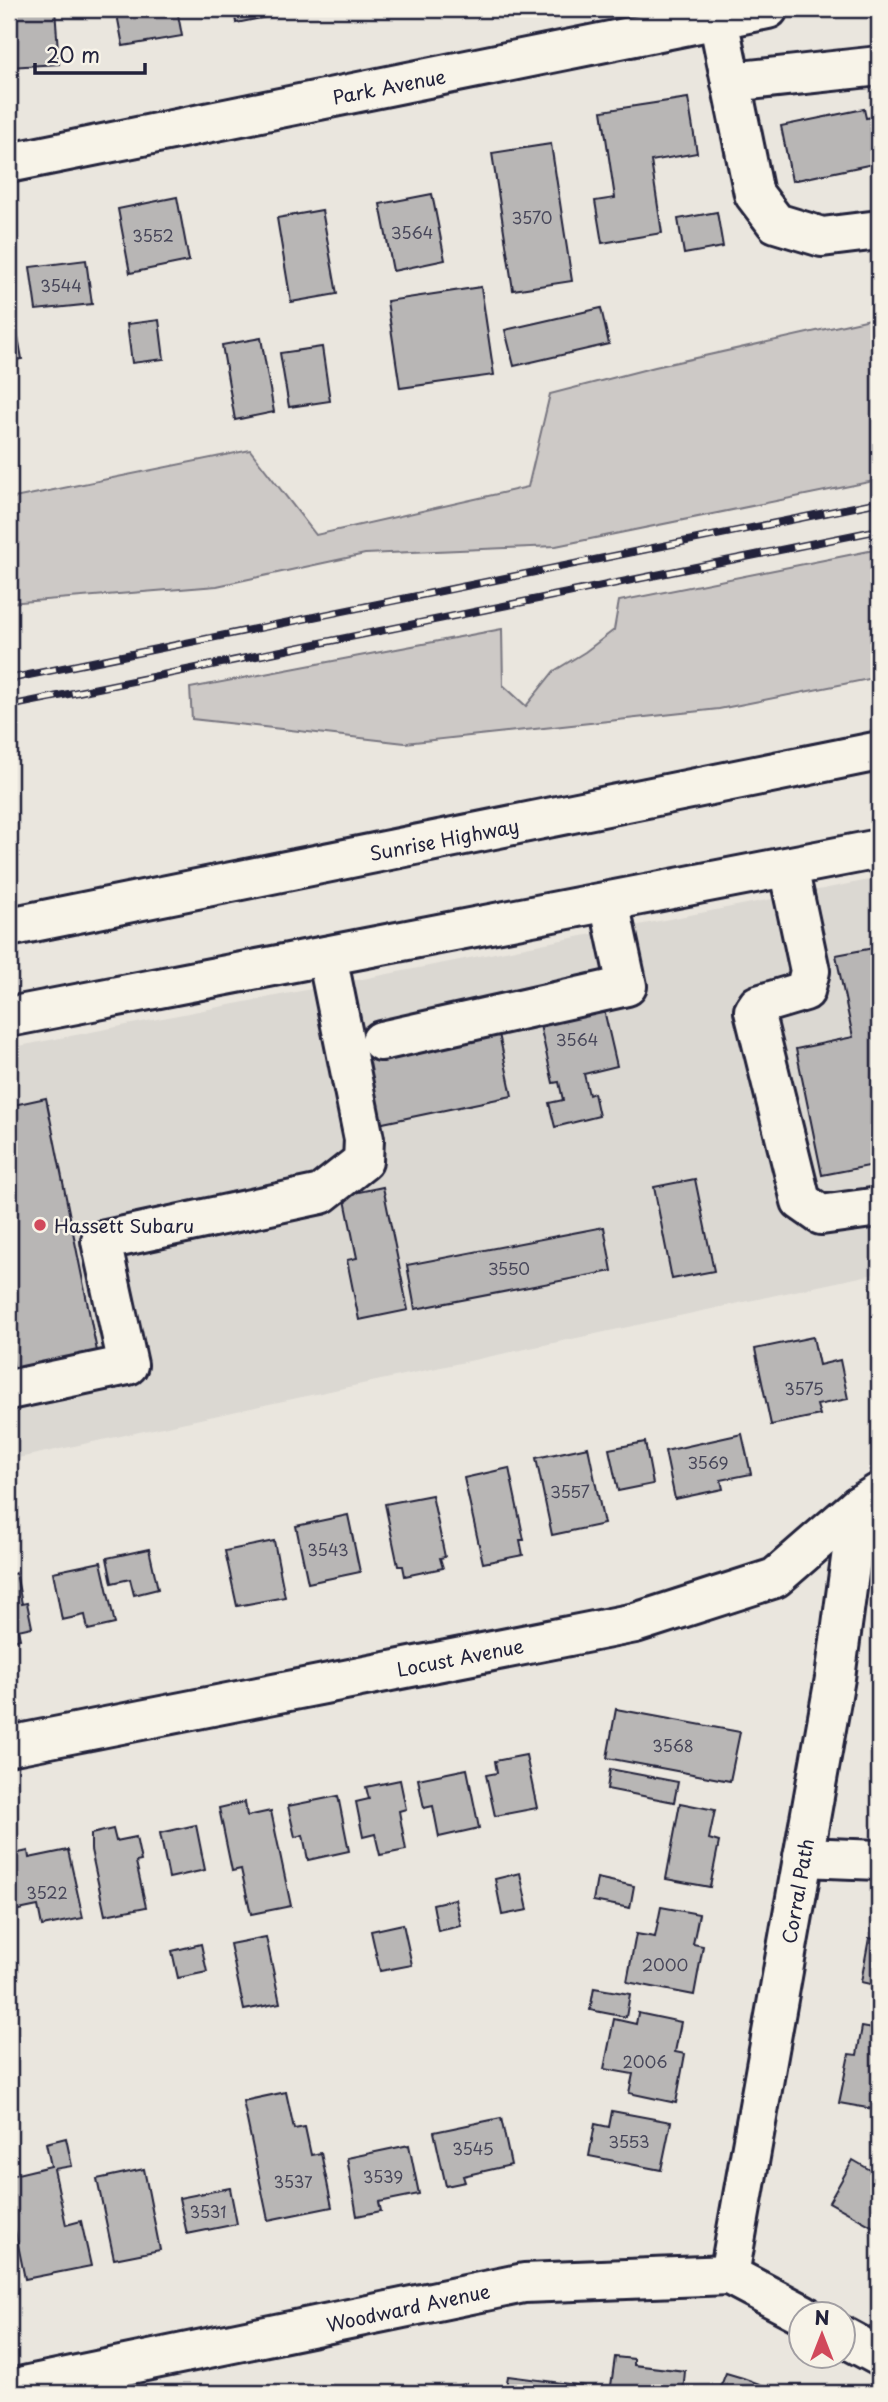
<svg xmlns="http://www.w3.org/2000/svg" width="888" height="2402" font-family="'Playpen Sans',sans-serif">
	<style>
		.built { fill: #dbd8d2 }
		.green { fill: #cdc9c6; stroke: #787680; stroke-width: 2 }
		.building { fill: #b8b6b5; stroke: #22223b; stroke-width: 2 }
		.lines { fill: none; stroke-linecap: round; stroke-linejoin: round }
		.minor-casing { stroke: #22223b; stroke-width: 44 }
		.highway-casing { stroke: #22223b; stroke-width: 44 }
		.minor { stroke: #f7f3e8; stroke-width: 38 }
		.highway { stroke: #f7f3e8; stroke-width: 38 }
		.rail-casing { stroke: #22223b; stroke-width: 8 }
		.rail { stroke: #f7f3e8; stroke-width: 5; stroke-dasharray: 16; stroke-linecap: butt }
		.poi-dot { fill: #d1495b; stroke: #f7f3e8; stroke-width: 2.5 }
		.labels { text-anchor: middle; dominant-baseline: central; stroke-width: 5; stroke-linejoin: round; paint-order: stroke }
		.number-label { font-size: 16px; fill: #48475a }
		.street-label { font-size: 19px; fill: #22223b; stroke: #f7f3e8 }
		.poi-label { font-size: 19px; fill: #22223b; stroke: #f7f3e8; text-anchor: start }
	</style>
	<rect width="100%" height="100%" fill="#eae6de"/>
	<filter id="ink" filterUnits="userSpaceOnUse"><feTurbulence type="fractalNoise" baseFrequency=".0143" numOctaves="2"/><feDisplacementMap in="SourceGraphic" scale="14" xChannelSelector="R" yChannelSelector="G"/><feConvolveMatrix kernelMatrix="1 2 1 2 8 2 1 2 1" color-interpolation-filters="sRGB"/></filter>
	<g filter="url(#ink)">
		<polygon class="built" points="879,878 879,1273 9,1460 9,1048"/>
		<g class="green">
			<polygon points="879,317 879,480 556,546 365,554 217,586 9,603 9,499 250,450 316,535 528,487 550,394 655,367"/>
			<polygon points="879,549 879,677 719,709 405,743 192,719 190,688 502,629 503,685 526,706 554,671 585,652 614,630 619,601"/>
		</g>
		<g class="building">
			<polygon points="9,9 23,9 23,11 55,9 59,64 9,67"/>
			<polygon points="116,9 177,9 182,36 123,46"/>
			<polygon points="234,9 297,9 298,11 236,23"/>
			<polygon points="688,98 697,153 651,161 662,233 602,243 595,201 615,198 602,111"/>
			<polygon points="864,109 866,118 879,116 879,171 875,172 873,164 792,181 781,126"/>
			<polygon points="551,144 572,281 513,290 492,153"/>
			<polygon points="432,194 445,260 393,271 380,204"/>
			<polygon points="177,197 189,261 130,273 118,209"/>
			<polygon points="322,210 337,294 291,302 277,218"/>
			<polygon points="717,212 723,247 684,254 678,219"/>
			<polygon points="86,260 92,304 36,310 30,267"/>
			<polygon points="9,286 22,359 9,361"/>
			<polygon points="481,287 494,375 400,388 387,301"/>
			<polygon points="601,308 609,344 514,366 505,330"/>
			<polygon points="159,320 164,359 132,363 127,324"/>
			<polygon points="261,338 274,412 235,420 222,345"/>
			<polygon points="322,347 330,401 289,407 280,353"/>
			<polygon points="879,947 879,1164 822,1175 796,1049 853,1037 836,955"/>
			<polygon points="601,997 617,1066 584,1074 589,1095 594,1093 599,1116 555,1127 549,1103 563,1100 559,1082 553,1083 537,1012"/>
			<polygon points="498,1029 512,1096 378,1124 364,1057"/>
			<polygon points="46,1098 99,1361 16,1378 9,1345 9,1106"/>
			<polygon points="695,1179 714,1271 672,1279 654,1187"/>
			<polygon points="383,1187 408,1310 359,1320 347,1260 357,1258 344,1195"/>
			<polygon points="604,1227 612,1271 415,1309 407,1265"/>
			<polygon points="813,1337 819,1365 840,1360 848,1399 817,1405 820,1415 771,1425 755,1349"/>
			<polygon points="742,1434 751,1474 721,1480 723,1489 675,1499 665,1451"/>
			<polygon points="645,1442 653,1484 618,1491 609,1449"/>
			<polygon points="588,1447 604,1524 552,1535 536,1458"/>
			<polygon points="509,1468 524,1540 520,1540 523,1555 483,1563 464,1478"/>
			<polygon points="432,1495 445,1557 440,1558 443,1568 405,1576 403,1566 398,1566 385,1504"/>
			<polygon points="348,1515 360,1572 308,1583 296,1526"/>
			<polygon points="274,1541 285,1597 237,1606 225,1551"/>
			<polygon points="149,1549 158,1589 134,1595 130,1579 112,1583 107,1558"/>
			<polygon points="101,1562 115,1624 88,1630 85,1615 62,1620 53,1572"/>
			<polygon points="16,1573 22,1604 27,1603 32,1627 18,1630 20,1639 9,1641 9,1575"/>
			<polygon points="616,1709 740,1732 730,1781 607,1758"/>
			<polygon points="526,1755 537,1808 495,1816 486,1775 497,1773 495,1761"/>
			<polygon points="467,1769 479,1828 439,1837 433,1806 424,1808 418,1779"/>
			<polygon points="610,1769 678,1782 674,1802 607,1789"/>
			<polygon points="400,1780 406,1809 399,1811 406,1850 380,1855 375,1834 363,1837 356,1802 369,1799 366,1787"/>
			<polygon points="338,1796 349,1851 308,1860 303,1835 295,1837 288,1806"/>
			<polygon points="245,1802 247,1816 271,1811 291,1906 251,1914 241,1869 232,1871 219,1808"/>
			<polygon points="680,1803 715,1810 709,1839 719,1842 710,1887 666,1879"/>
			<polygon points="196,1825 205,1870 169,1878 160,1833"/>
			<polygon points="113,1829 116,1841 136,1837 141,1861 136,1862 146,1907 105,1915 91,1850 91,1834"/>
			<polygon points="68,1850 83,1918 42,1926 38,1906 9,1912 9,1855 28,1851 29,1858"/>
			<polygon points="520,1873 528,1910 502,1915 495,1879"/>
			<polygon points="597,1878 634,1886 630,1908 593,1901"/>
			<polygon points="455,1899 461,1926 438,1931 433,1904"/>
			<polygon points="661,1907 699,1914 693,1944 703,1946 694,1995 627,1982 636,1934 655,1937"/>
			<polygon points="403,1924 412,1965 380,1971 371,1931"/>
			<polygon points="266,1937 280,2003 244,2010 230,1944"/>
			<polygon points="869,1938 879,1940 879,1986 861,1982"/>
			<polygon points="201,1944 207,1972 178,1978 172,1951"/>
			<polygon points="594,1988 630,1994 626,2017 590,2010"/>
			<polygon points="638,2013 681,2022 675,2052 685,2054 676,2103 629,2093 633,2074 604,2069 614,2019 636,2024"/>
			<polygon points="862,2027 879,2030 879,2110 839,2103 849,2054 857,2055"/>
			<polygon points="286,2092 294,2129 305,2127 311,2155 321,2153 332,2207 268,2220 243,2101"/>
			<polygon points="612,2111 671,2122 661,2170 589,2156 595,2124 609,2127"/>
			<polygon points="501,2118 511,2165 463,2176 465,2182 446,2186 434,2132"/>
			<polygon points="66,2138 72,2166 54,2169 66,2225 81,2221 91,2266 25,2279 9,2201 9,2176 51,2166 46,2143"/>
			<polygon points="409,2145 419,2194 379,2202 381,2211 357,2216 347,2158"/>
			<polygon points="853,2160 879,2175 879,2230 829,2202"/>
			<polygon points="144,2169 160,2250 114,2259 97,2179"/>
			<polygon points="230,2188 237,2224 187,2234 179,2198"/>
			<polygon points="615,2357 634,2359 634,2365 685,2371 683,2393 610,2393"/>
			<polygon points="726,2373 743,2378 784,2393 718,2393"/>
			<polygon points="508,2376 585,2386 584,2393 505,2393"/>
			<polygon points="466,2384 468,2393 450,2393 449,2388"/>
		</g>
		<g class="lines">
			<defs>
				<g id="minor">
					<polyline points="718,19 754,194 776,223 822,237 879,230"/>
					<polyline points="731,82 879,66"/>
					<polyline points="9,163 768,9"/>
					<polyline points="788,867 810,971 805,991 758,1005 754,1011 801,1201 821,1215 879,1207"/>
					<polyline points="381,1041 627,986 609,902"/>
					<polyline points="9,1390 128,1365 101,1241 321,1194 363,1161 364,1139 327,956"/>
					<polyline points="9,1746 635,1623 775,1578 858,1506 879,1493"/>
					<polyline points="803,1857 879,1860"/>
					<polyline points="729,2275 835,1678 858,1506"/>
					<polyline points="842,2336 879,2356"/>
					<polyline points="9,2389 524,2283 729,2275 803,2314"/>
				</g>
				<g id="highway">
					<polyline points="9,927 879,751"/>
					<polyline points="9,1017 879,849"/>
				</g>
			</defs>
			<use href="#minor" class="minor-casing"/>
			<use href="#highway" class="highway-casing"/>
			<use href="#minor" class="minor"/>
			<use href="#highway" class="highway"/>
			<defs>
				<g id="rail">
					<polyline points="9,679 879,502"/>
					<polyline points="9,706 879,530"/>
				</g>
			</defs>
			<use href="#rail" class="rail-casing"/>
			<use href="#rail" class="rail"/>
		</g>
	</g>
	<circle class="poi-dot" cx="40" cy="1225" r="7"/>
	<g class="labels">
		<g class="number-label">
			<text x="532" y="217">3570</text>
			<text x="412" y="232">3564</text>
			<text x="153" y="235">3552</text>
			<text x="61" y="285">3544</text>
			<text x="577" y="1039">3564</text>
			<text x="509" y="1268">3550</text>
			<text x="804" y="1388">3575</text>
			<text x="708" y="1462">3569</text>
			<text x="570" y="1491">3557</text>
			<text x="328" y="1549">3543</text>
			<text x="673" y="1745">3568</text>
			<text x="47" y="1892">3522</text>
			<text x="665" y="1964">2000</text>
			<text x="645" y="2061">2006</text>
			<text x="629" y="2141">3553</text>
			<text x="473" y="2148">3545</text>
			<text x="383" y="2176">3539</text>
			<text x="293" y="2181">3537</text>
			<text x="208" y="2211">3531</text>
		</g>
		<g class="street-label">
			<text transform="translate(389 86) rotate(-11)">Park Avenue</text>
			<text transform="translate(444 839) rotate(-11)">Sunrise Highway</text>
			<text transform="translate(460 1657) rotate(-11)">Locust Avenue</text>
			<text transform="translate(797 1891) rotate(-80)">Corral Path</text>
			<text transform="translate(408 2307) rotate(-12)">Woodward Avenue</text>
		</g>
		<g class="poi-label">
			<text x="54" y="1225">Hassett Subaru</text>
		</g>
	</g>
	<rect width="888" height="2402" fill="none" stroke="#f7f3e8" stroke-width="35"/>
	<rect x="18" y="18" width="853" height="2367" fill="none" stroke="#22223b" stroke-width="2.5" filter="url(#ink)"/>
	<g transform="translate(822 2335)"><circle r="33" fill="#f7f3e8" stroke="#a29fa3" stroke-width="2"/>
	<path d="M0-5L12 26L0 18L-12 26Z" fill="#d1495b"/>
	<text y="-10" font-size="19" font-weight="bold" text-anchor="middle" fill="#22223b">N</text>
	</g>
	<path d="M35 63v10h110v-10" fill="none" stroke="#22223b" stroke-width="3.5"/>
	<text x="46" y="63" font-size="21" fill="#22223b" stroke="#f7f3e8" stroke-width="5" paint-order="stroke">20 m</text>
</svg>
